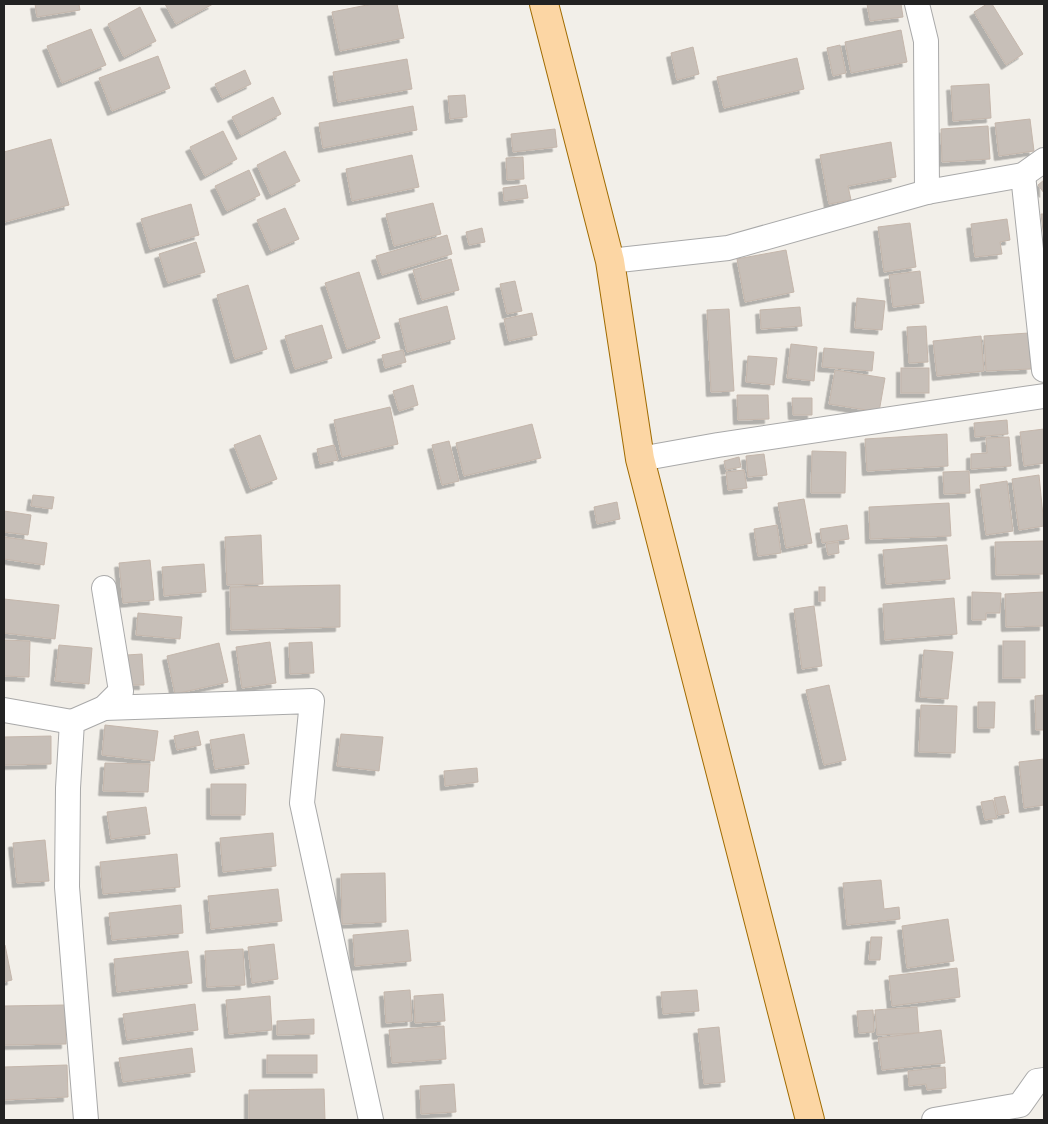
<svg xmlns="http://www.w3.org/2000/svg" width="1048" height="1124" font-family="Arial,sans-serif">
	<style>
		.building { fill: #c7bfb8; stroke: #c4b6ab; filter: url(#shadow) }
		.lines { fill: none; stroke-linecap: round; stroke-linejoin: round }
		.street-casing { stroke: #a9a9a9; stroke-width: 26 }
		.primary-casing { stroke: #a06b00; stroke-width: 30 }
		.street { stroke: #fff; stroke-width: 24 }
		.primary { stroke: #fcd6a4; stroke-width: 28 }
	</style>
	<defs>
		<filter id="shadow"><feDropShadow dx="-4.5" dy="4.5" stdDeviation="0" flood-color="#0004"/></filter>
	</defs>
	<rect width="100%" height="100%" fill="#f2efe9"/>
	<g class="building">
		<polygon points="35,4 79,4 80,10 37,17"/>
		<polygon points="165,4 213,4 176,24"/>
		<polygon points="372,4 397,4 404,38 340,51 332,12"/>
		<polygon points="867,4 901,4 903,17 870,21"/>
		<polygon points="987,4 992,4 1023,54 1006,65 974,12"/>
		<polygon points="140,7 156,41 124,57 108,24"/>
		<polygon points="91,29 106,65 62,83 47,46"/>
		<polygon points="901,30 907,62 851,73 845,42"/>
		<polygon points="840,45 846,73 833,76 827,48"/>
		<polygon points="693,47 699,74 677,80 671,53"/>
		<polygon points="158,56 170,88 112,111 99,78"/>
		<polygon points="797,58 804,89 724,108 717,77"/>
		<polygon points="407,59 412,89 338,102 333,72"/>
		<polygon points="245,70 251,84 222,98 215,84"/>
		<polygon points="989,84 991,118 953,121 951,86"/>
		<polygon points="465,95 467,117 450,119 448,96"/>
		<polygon points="273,97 281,114 241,135 232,117"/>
		<polygon points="413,106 417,130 323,148 319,123"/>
		<polygon points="1030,119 1034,151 999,156 995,123"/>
		<polygon points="988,126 990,159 942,162 941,129"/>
		<polygon points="555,129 557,147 513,152 511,134"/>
		<polygon points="223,131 237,159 205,176 190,147"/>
		<polygon points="51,139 69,205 4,222 4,152"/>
		<polygon points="891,142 896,177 848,186 851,200 829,204 820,155"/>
		<polygon points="285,151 300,181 271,195 257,165"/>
		<polygon points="412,155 419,187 352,201 346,169"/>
		<polygon points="523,157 524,179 507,180 506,158"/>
		<polygon points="249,170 260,195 227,211 215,186"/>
		<polygon points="1044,180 1044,193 1038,185"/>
		<polygon points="526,185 528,198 504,201 503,188"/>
		<polygon points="433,203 441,234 394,246 386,214"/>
		<polygon points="191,204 199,235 150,249 141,219"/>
		<polygon points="285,208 299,239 271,251 257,220"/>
		<polygon points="1041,214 1044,214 1044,238"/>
		<polygon points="1007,219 1010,240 1000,242 1002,254 975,257 971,224"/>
		<polygon points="910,223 916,267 884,272 878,227"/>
		<polygon points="482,228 485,242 469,245 466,232"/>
		<polygon points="447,235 452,254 382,275 376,256"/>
		<polygon points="196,242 205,272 168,283 159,254"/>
		<polygon points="786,250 794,292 745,302 737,259"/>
		<polygon points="451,259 459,290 422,300 413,270"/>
		<polygon points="920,271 924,303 893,307 889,275"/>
		<polygon points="359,272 380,338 347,349 325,283"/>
		<polygon points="515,281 522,311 507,314 500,284"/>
		<polygon points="248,285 267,349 235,359 217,295"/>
		<polygon points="857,298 885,301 882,330 855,328"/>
		<polygon points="447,306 455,339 407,352 399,319"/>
		<polygon points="800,307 802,326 761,329 760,310"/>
		<polygon points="729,309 734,391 711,392 707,310"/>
		<polygon points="532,313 537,335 509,341 504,319"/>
		<polygon points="322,325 332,358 295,369 285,336"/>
		<polygon points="926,326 928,362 909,363 907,327"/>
		<polygon points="1029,333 1031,369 986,371 984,336"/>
		<polygon points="981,336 984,371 937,376 933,341"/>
		<polygon points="791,344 817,347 814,381 787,378"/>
		<polygon points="824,348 874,352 872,371 822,367"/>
		<polygon points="403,350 406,362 385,368 382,355"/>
		<polygon points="748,356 777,358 774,385 746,382"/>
		<rect x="901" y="368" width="28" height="25"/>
		<polygon points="835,370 885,378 879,412 829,404"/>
		<polygon points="413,385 418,405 399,411 393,391"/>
		<polygon points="737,395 768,395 769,419 738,420"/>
		<polygon points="792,398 812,398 812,415 793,415"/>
		<polygon points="390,407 398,444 342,457 334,420"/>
		<polygon points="1007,420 1008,434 975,437 974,423"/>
		<polygon points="532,424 541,458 464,476 456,443"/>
		<polygon points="1044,429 1044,463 1024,466 1020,432"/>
		<polygon points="947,434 948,466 867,471 865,439"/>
		<polygon points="260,435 277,479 251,489 234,445"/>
		<polygon points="1009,437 1011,466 971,469 971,454 987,453 986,438"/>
		<polygon points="449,441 459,481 442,485 432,445"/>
		<polygon points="334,445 338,460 320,464 317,449"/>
		<polygon points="812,451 846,452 845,493 811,493"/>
		<polygon points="764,454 767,475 748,477 746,456"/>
		<polygon points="739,457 741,467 726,470 724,461"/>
		<polygon points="744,470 747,488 728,490 726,472"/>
		<polygon points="969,471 970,493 944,494 943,472"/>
		<polygon points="1039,475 1044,526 1019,530 1012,479"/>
		<polygon points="1007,481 1013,531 986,535 980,485"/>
		<polygon points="33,495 54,497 52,509 31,506"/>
		<polygon points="804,499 812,543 786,548 778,503"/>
		<polygon points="617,502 620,519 597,524 594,507"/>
		<polygon points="949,503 951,536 870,539 869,507"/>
		<polygon points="4,511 31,515 28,535 4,532"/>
		<polygon points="777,525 781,553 758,556 754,529"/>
		<polygon points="847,525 849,539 822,543 820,529"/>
		<polygon points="261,535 263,584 227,585 225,537"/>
		<polygon points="4,537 47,543 44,565 4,559"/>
		<polygon points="1044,541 1044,574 996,575 995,542"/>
		<polygon points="838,542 839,553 828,555 826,544"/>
		<polygon points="947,545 950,579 886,584 883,550"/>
		<polygon points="150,560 154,600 123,603 119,563"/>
		<polygon points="204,564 206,592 164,596 162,567"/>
		<polygon points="340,585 340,627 231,630 230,587"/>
		<rect x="819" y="587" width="6" height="14"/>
		<polygon points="972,592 1001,593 1000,613 986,613 986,620 972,620"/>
		<polygon points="1044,592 1044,626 1006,627 1005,594"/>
		<polygon points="954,598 957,634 885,640 883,604"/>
		<polygon points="4,599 59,605 55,639 4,633"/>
		<polygon points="814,606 822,666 802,669 794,609"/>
		<polygon points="138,613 182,617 180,639 136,635"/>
		<polygon points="4,640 30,641 29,677 4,676"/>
		<rect x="1003" y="641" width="22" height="37"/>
		<polygon points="270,642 276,683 242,688 236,647"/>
		<polygon points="312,642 314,673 290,674 289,643"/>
		<polygon points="219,643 228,682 175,694 167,656"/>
		<polygon points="59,645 92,648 89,684 55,681"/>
		<polygon points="924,650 953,652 948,699 920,697"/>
		<polygon points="142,654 144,685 129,685 127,655"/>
		<polygon points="829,685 846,760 824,765 806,690"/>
		<polygon points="1044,695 1044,730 1036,730 1035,696"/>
		<polygon points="978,702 995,702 994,728 978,728"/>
		<polygon points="921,705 957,706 955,753 919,752"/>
		<polygon points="105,725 158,731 154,761 102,755"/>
		<polygon points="198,731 201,745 177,750 174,736"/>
		<polygon points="244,734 249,764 215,769 210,740"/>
		<polygon points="341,734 383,737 379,771 337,766"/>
		<polygon points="51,736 51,764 4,765 4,737"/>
		<polygon points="1044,759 1044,805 1024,808 1019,762"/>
		<polygon points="105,763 150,764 148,792 103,791"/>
		<polygon points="477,768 478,782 445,786 444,771"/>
		<polygon points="211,784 246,784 245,815 211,815"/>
		<polygon points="1005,796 1009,813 998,815 994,798"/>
		<polygon points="993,800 997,818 985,820 981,802"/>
		<polygon points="146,807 150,834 111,839 107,812"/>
		<polygon points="273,833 276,866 223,872 220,838"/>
		<polygon points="45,840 49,881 17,883 13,843"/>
		<polygon points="177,854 180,887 103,894 100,862"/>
		<polygon points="385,873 386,922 342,924 341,874"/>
		<polygon points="881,880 884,909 899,907 900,919 847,925 843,883"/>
		<polygon points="278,889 282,921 211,929 208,896"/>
		<polygon points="181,905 183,933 112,940 109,913"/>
		<polygon points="948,919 954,961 907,968 902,926"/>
		<polygon points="408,930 411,961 355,966 353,935"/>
		<polygon points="871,937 882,937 880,960 869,960"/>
		<polygon points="274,944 278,979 252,983 248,947"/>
		<polygon points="4,945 5,945 12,980 4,982"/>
		<polygon points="243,949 245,985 207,987 205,951"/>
		<polygon points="188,951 192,983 117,992 114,959"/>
		<polygon points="957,968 960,997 892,1006 889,976"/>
		<polygon points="410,990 412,1021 386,1023 384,992"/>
		<polygon points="697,990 699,1011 663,1014 661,992"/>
		<polygon points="443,994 445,1021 415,1023 414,996"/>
		<polygon points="270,996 272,1030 229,1034 226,1000"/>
		<polygon points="195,1004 198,1030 127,1040 123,1014"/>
		<polygon points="65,1005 66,1044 4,1045 4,1006"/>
		<polygon points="917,1007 919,1033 877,1035 875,1010"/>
		<polygon points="873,1010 874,1032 859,1033 857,1011"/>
		<polygon points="314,1019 314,1034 277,1035 277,1021"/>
		<polygon points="444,1026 446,1059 392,1063 389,1030"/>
		<polygon points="719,1027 725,1082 704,1084 698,1029"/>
		<polygon points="941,1030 945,1063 882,1070 878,1038"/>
		<polygon points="192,1048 195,1072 123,1082 119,1058"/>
		<rect x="267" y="1055" width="50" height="18"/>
		<polygon points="67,1065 68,1097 4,1100 4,1067"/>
		<polygon points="945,1067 946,1088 927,1090 926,1084 909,1086 908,1071"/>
		<polygon points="454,1084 456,1112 421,1114 420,1086"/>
		<polygon points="324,1089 325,1120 249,1120 249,1090"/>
	</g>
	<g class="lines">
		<defs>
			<g id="street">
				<polyline points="917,4 926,41 927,192"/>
				<polyline points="1023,175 1044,370"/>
				<polyline points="610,261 728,248 927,192 1023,175 1044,160"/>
				<polyline points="640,459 718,445 1044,396"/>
				<polyline points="104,708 312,701 302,803 371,1120"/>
				<polyline points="4,710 72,722"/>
				<polyline points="86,1120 67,887 68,788 72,722 104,708 121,691 104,588"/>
				<polyline points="934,1120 1020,1105 1037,1081 1044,1080"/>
			</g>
			<polyline id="primary" points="544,4 610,261 640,459 810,1120"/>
		</defs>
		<use href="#street" class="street-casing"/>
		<use href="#primary" class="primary-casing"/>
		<use href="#street" class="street"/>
		<use href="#primary" class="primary"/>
	</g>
	<rect width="1048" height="1124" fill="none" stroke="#222222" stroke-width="10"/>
</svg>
